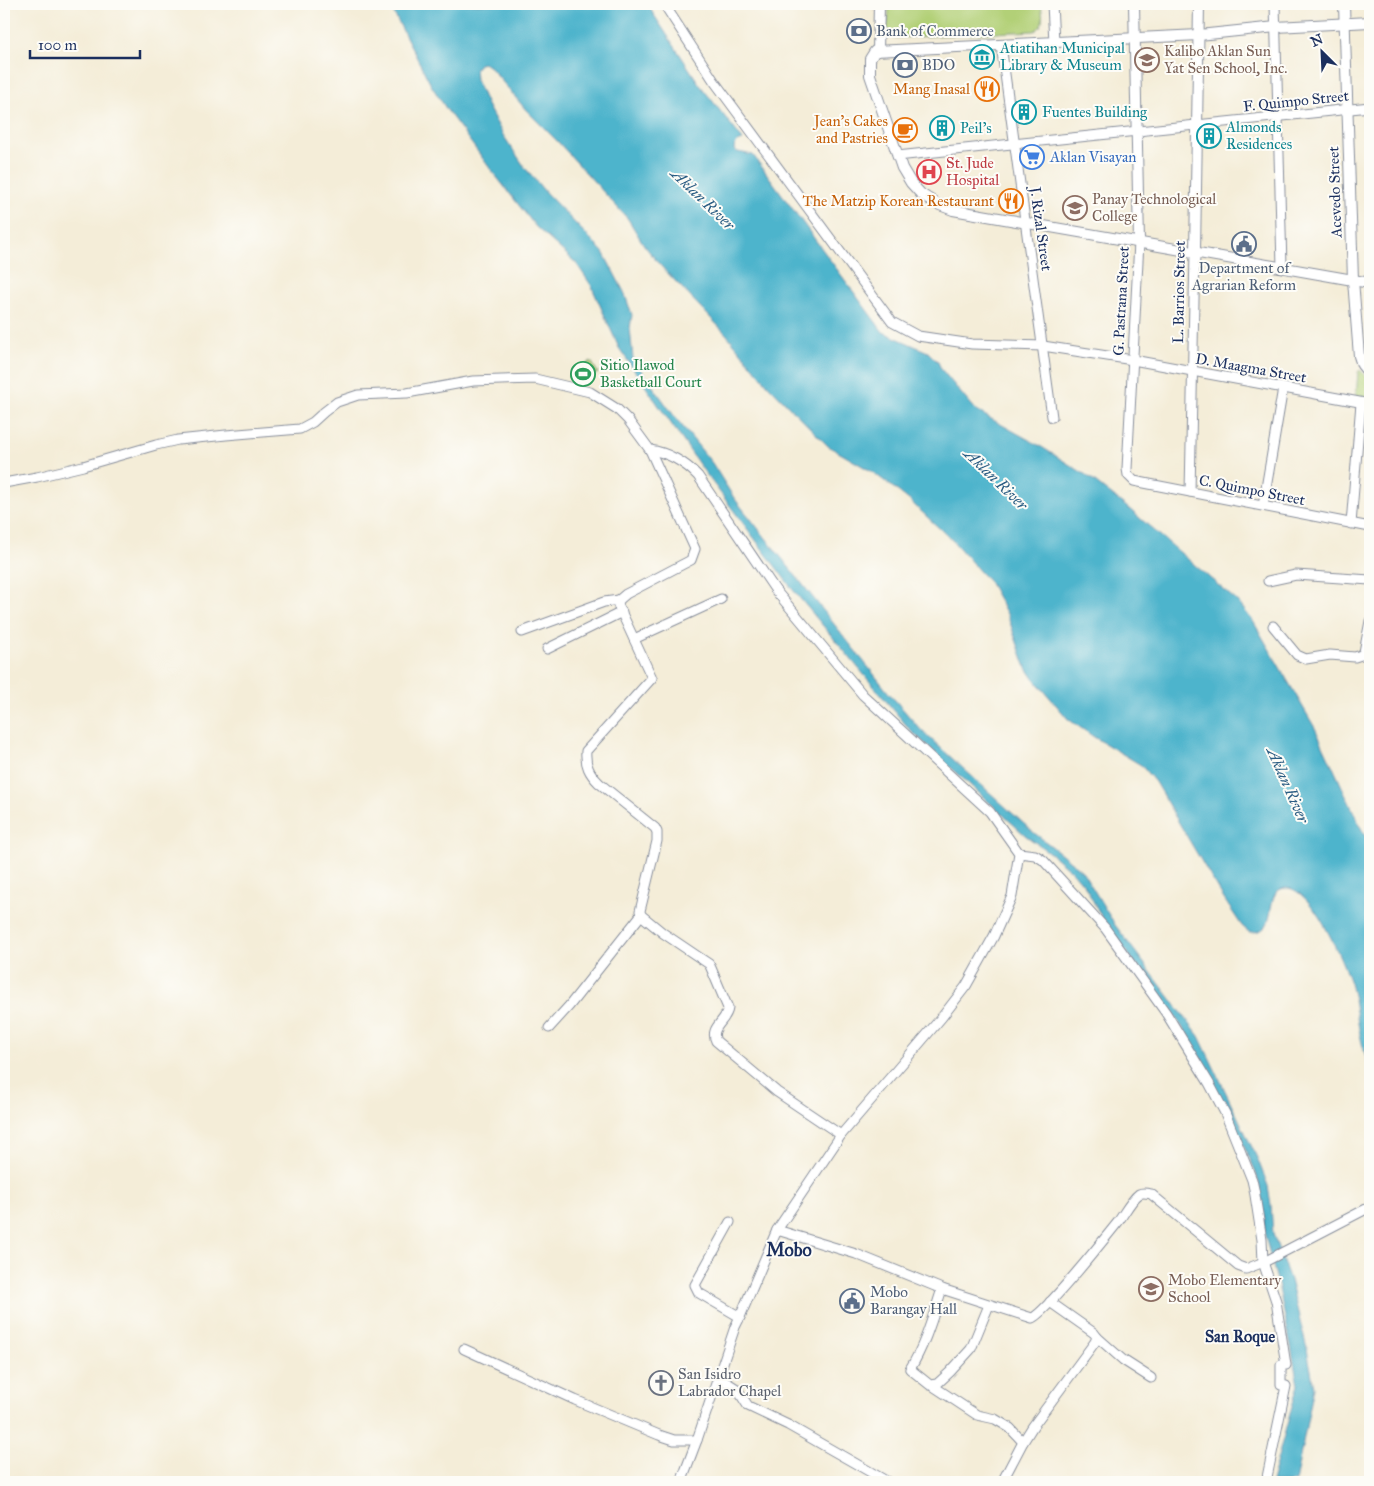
<svg xmlns="http://www.w3.org/2000/svg" width="1374" height="1486" font-family="'IM FELL Great Primer',serif">
	<style>
		.green { fill: #b2d077; stroke: #66806a }
		.water { fill: #4db4cc; stroke: #347295 }
		.lines { fill: none; stroke-linecap: round; stroke-linejoin: round }
		.minor-casing { stroke: #888e9b; stroke-width: 11 }
		.tertiary-casing { stroke: #888e9b; stroke-width: 12 }
		.minor { stroke: #fff; stroke-width: 9 }
		.tertiary { stroke: #fff; stroke-width: 10 }
		.labels { text-anchor: middle; dominant-baseline: central; stroke-width: 4; stroke-linejoin: round; paint-order: stroke }
		.service-label { font-size: 15px; fill: #4e5e75; stroke: #fdfcf7; text-anchor: start }
		.culture-label { font-size: 15px; fill: #0d838f; stroke: #fdfcf7; text-anchor: start }
		.education-label { font-size: 15px; fill: #785e54; stroke: #fdfcf7; text-anchor: start }
		.food-label { font-size: 15px; fill: #c56008; stroke: #fdfcf7; text-anchor: end }
		.street-label { font-size: 15px; fill: #1b2f5e; stroke: #fdfcf7 }
		.shop-label { font-size: 15px; fill: #366cbe; stroke: #fdfcf7; text-anchor: start }
		.health-label { font-size: 15px; fill: #be3a42; stroke: #fdfcf7; text-anchor: start }
		.leisure-label { font-size: 15px; fill: #27864d; stroke: #fdfcf7; text-anchor: start }
		.worship-label { font-size: 15px; fill: #5b616d; stroke: #fdfcf7; text-anchor: start }
		.water-label { font-size: 16px; font-style: italic; fill: #2c5e84; stroke: #fdfcf7 }
		.neighbourhood-label { font-size: 16px; font-weight: bold; fill: #1b2f5e; stroke: #fdfcf7 }
		.quarter-label { font-size: 18px; font-weight: bold; fill: #1b2f5e; stroke: #fdfcf7 }
	</style>
	<rect width="100%" height="100%" fill="#fdfcf7"/>
	<filter id="ink" filterUnits="userSpaceOnUse"><feTurbulence type="fractalNoise" baseFrequency=".02" numOctaves="2"/><feDisplacementMap in="SourceGraphic" scale="10" xChannelSelector="R" yChannelSelector="G"/><feConvolveMatrix kernelMatrix="1 2 1 2 8 2 1 2 1" color-interpolation-filters="sRGB"/></filter>
	<filter id="wash" filterUnits="userSpaceOnUse"><feTurbulence type="fractalNoise" baseFrequency=".0096" numOctaves="4" result="noise"/><feDisplacementMap in="SourceGraphic" scale="20" xChannelSelector="R" yChannelSelector="G"/><feGaussianBlur stdDeviation="1.12" result="paint"/><feColorMatrix in="noise" values="0 0 0 0 0 0 0 0 0 0 0 0 0 0 0 0 0 1.4 0 .05"/><feComposite in="paint" operator="in"/></filter>
	<g filter="url(#wash)">
		<rect width="100%" height="100%" fill="#f4edd8"/>
		<g class="green">
			<path d="M889,4H1041C1042,14 1046,26 1034,31L892,38L886,35L884,29L888,22Z"/>
			<polygon points="591,361 598,373 575,387 568,376"/>
			<polygon points="1360,370 1370,380 1370,399 1356,397 1358,372"/>
		</g>
		<path class="water" d="M389,4H649L652,12L700,85L743,140C737,142 734,144 734,150L738,152L753,155L883,332L928,352L938,362L941,369L975,410L1040,446L1086,475L1128,508L1238,602L1253,621L1315,728L1361,828L1370,844V1068C1359,1042 1358,1017 1352,990C1346,967 1313,887 1286,888C1266,889 1275,919 1264,928C1260,932 1254,932 1249,932L1242,926L1222,896L1155,782L1141,765L1094,737L1068,719L1035,680L1025,665L1007,614L990,583L953,541L909,500L890,485L871,471L828,446L769,386L727,335L659,264L644,245L628,219L559,143L526,110L491,68L484,63L479,64L475,69L476,80L487,105L503,135L526,169L546,193L603,252L624,292L632,315L630,328L633,359L675,417L712,463L734,498L888,692L921,730L1033,832L1063,855L1083,872L1115,925L1199,1036L1258,1160L1268,1186L1271,1205L1273,1234L1290,1280L1307,1349L1314,1387L1295,1482H1271L1298,1385L1291,1346L1278,1284L1265,1236L1264,1212L1260,1188L1255,1170L1211,1078L1190,1039L1164,1000L1107,927L1085,886L1075,874L1050,853L1025,835L912,732L793,590L701,467L619,348L591,285L576,263L536,227L492,171L449,113L431,85Z"/>
	</g>
	<g filter="url(#ink)">
		<g class="lines">
			<defs>
				<g id="minor">
					<polyline points="664,4 714,81 892,322 918,336 972,344 1043,346 1133,360 1370,404"/>
					<polyline points="1052,4 1054,42"/>
					<polyline points="1275,4 1282,267"/>
					<polyline points="1001,45 1052,417"/>
					<polyline points="897,156 1370,107"/>
					<polyline points="1139,242 1127,469 1128,475 1134,481 1370,527"/>
					<path d="M650,450C667,452 686,463 698,476L776,591L863,695L990,812L1019,853L1012,896L994,936L966,986L942,1017L841,1135L777,1230L740,1317L735,1327L697,1440L681,1482"/>
					<path d="M4,483L37,477L83,466L156,445L178,440L226,435L300,429L313,422L324,412L337,402L358,395L407,393L473,381L535,379L590,392L617,409L628,420L650,450L695,549L691,560L626,594L619,600L618,605L652,678L586,751C585,765 589,773 599,783L655,828L657,832V841L640,911L641,915L663,933L709,964L711,968L728,1008C727,1021 709,1027 716,1041L777,1092L841,1135"/>
					<polyline points="1190,492 1195,252"/>
					<polyline points="1263,506 1283,388"/>
					<polyline points="1351,524 1361,403"/>
					<polyline points="1268,581 1296,575 1370,580"/>
					<polyline points="1273,626 1297,655 1306,659 1330,655 1355,657 1361,655 1364,652 1370,621"/>
					<polyline points="522,632 604,602 619,600"/>
					<polyline points="634,639 721,599"/>
					<polyline points="547,649 622,612"/>
					<polyline points="1019,853 1035,855 1043,860 1105,928 1166,1013 1209,1083 1225,1113 1252,1180 1254,1189 1262,1240 1263,1262 1276,1301 1286,1365 1281,1365 1281,1385 1286,1386 1266,1482"/>
					<polyline points="549,1028 569,1006 641,915"/>
					<polyline points="730,1222 695,1285 699,1293 740,1317"/>
					<path d="M777,1230L856,1254L942,1289L1032,1318C1044,1314 1106,1237 1118,1222C1124,1214 1131,1200 1139,1194C1143,1192 1146,1193 1151,1194L1238,1266L1246,1269L1266,1261L1370,1207"/>
					<path d="M942,1289C933,1316 925,1345 910,1369L930,1385L937,1384L950,1372L971,1349L989,1305"/>
					<polyline points="1097,1337 1123,1360 1151,1378"/>
					<polyline points="464,1349 575,1400 659,1435 674,1440 697,1440"/>
					<polyline points="718,1377 737,1389 748,1406 788,1425 888,1482"/>
					<polyline points="933,1386 977,1415 995,1419 1010,1428 1023,1442"/>
					<polyline points="1002,1482 1023,1442 1033,1426 1095,1342 1097,1337 1094,1333 1050,1302"/>
				</g>
				<g id="tertiary">
					<polyline points="1134,4 1139,242"/>
					<polyline points="1344,4 1353,280 1359,356 1362,365 1370,375"/>
					<polyline points="1370,22 1276,27 1199,35 875,51 870,59 870,75 902,168 911,183 921,194 937,204 953,210 1370,283"/>
					<polyline points="878,51 879,4"/>
					<polyline points="1195,252 1199,4"/>
				</g>
			</defs>
			<use href="#minor" class="minor-casing"/>
			<use href="#tertiary" class="tertiary-casing"/>
			<use href="#minor" class="minor"/>
			<use href="#tertiary" class="tertiary"/>
		</g>
	</g>
	<defs>
		<symbol id="bank-ring" viewBox="-11 -11 22 22"><circle r="9.5" fill="#fdfcf7" stroke="#5c6f8a" stroke-width="1.5"/><path d="M-6-4H6V4H-6ZM0-2.3a2.3 2.3 0 1 0 0 4.6a2.3 2.3 0 1 0 0-4.6Z" fill="#5c6f8a"/></symbol>
		<symbol id="museum-ring" viewBox="-11 -11 22 22"><circle r="9.5" fill="#fdfcf7" stroke="#0f9aa8" stroke-width="1.5"/><path d="M0-6L6-3V-2H-6V-3ZM-5-1h2V3h-2ZM-1-1h2V3h-2ZM3-1h2V3H3ZM-6 4H6V6H-6Z" fill="#0f9aa8"/></symbol>
		<symbol id="school-ring" viewBox="-11 -11 22 22"><circle r="9.5" fill="#fdfcf7" stroke="#8d6e63" stroke-width="1.5"/><path d="M0-5L7-2L0 1L-7-2ZM-4 1L0 2.5L4 1V4Q0 6-4 4Z" fill="#8d6e63"/></symbol>
		<symbol id="restaurant-ring" viewBox="-11 -11 22 22"><circle r="9.5" fill="#fdfcf7" stroke="#e8710a" stroke-width="1.5"/><path d="M-5-6h1v4h1v-4h1v4h1v-4h1v5L-1.5 .5V6h-2V.5L-5-1ZM5-6V6H3V1.5H1.5Q1.5-4 5-6Z" fill="#e8710a"/></symbol>
		<symbol id="building-ring" viewBox="-11 -11 22 22"><circle r="9.5" fill="#fdfcf7" stroke="#0f9aa8" stroke-width="1.5"/><path d="M-4-6H4V6H1V3H-1V6H-4ZM-2.5-4.3h1.7v1.8h-1.7ZM.8-4.3h1.7v1.8H.8ZM-2.5-1h1.7V.8h-1.7ZM.8-1h1.7V.8H.8Z" fill="#0f9aa8"/></symbol>
		<symbol id="cafe-ring" viewBox="-11 -11 22 22"><circle r="9.5" fill="#fdfcf7" stroke="#e8710a" stroke-width="1.5"/><path d="M-5.5-4.5H6V0H3Q3 3.5 0 3.5H-2.5Q-5.5 3.5-5.5 0ZM3-3.2v2h1.7v-2ZM-6 4.5H4V6H-6Z" fill="#e8710a"/></symbol>
		<symbol id="supermarket-ring" viewBox="-11 -11 22 22"><circle r="9.5" fill="#fdfcf7" stroke="#3f7fe0" stroke-width="1.5"/><path d="M-6-5.5h2.5l.6 2H6L4.5 2H-2.5L-4.4-4H-6ZM-1.5 3.2a1.3 1.3 0 1 0 .1 0ZM3 3.2a1.3 1.3 0 1 0 .1 0Z" fill="#3f7fe0"/></symbol>
		<symbol id="hospital-ring" viewBox="-11 -11 22 22"><circle r="9.5" fill="#fdfcf7" stroke="#e0444e" stroke-width="1.5"/><path d="M-5-5h3v3.5h4V-5h3V5h-3V1.5h-4V5h-3Z" fill="#e0444e"/></symbol>
		<symbol id="university-ring" viewBox="-11 -11 22 22"><circle r="9.5" fill="#fdfcf7" stroke="#8d6e63" stroke-width="1.5"/><path d="M0-5L7-2L0 1L-7-2ZM-4 1L0 2.5L4 1V4Q0 6-4 4Z" fill="#8d6e63"/></symbol>
		<symbol id="civic-ring" viewBox="-11 -11 22 22"><circle r="9.5" fill="#fdfcf7" stroke="#5c6f8a" stroke-width="1.5"/><path d="M-.6-6.5H3V-4.5H.6V-3L4-1V1h2V6H-6V1h2V-1L-.6-3ZM-1.2 2.5V6h2.4V2.5Z" fill="#5c6f8a"/></symbol>
		<symbol id="stadium-ring" viewBox="-11 -11 22 22"><circle r="9.5" fill="#fdfcf7" stroke="#2e9e5b" stroke-width="1.5"/><path d="M0-5a6.5 5 0 1 0 0 10a6.5 5 0 1 0 0-10ZM-3.5-1.8h7v3.6h-7Z" fill="#2e9e5b"/></symbol>
		<symbol id="church-ring" viewBox="-11 -11 22 22"><circle r="9.5" fill="#fdfcf7" stroke="#6b7280" stroke-width="1.5"/><path d="M-1.2-6h2.4v3.5h3.3v2.4h-3.3V6h-2.4V-.1h-3.3v-2.4h3.3Z" fill="#6b7280"/></symbol>
	</defs>
	<g fill-rule="evenodd">
		<use href="#bank-ring" x="845" y="17" width="28" height="28"/>
		<use href="#museum-ring" x="968" y="43" width="28" height="28"/>
		<use href="#school-ring" x="1133" y="46" width="28" height="28"/>
		<use href="#bank-ring" x="891" y="51" width="28" height="28"/>
		<use href="#restaurant-ring" x="973" y="75" width="28" height="28"/>
		<use href="#building-ring" x="1010" y="98" width="28" height="28"/>
		<use href="#building-ring" x="928" y="114" width="28" height="28"/>
		<use href="#cafe-ring" x="891" y="116" width="28" height="28"/>
		<use href="#building-ring" x="1195" y="122" width="28" height="28"/>
		<use href="#supermarket-ring" x="1018" y="143" width="28" height="28"/>
		<use href="#hospital-ring" x="915" y="158" width="28" height="28"/>
		<use href="#restaurant-ring" x="997" y="187" width="28" height="28"/>
		<use href="#university-ring" x="1061" y="194" width="28" height="28"/>
		<use href="#civic-ring" x="1230" y="230" width="28" height="28"/>
		<use href="#stadium-ring" x="569" y="360" width="28" height="28"/>
		<use href="#school-ring" x="1137" y="1275" width="28" height="28"/>
		<use href="#civic-ring" x="838" y="1287" width="28" height="28"/>
		<use href="#church-ring" x="647" y="1369" width="28" height="28"/>
	</g>
	<g class="labels">
		<g class="service-label">
			<text x="876" y="31">Bank of Commerce</text>
			<text x="922" y="65">BDO</text>
			<text x="1244" y="268" text-anchor="middle">Department of<tspan x="1244" dy="17">Agrarian Reform</tspan></text>
			<text x="870" y="1292">Mobo<tspan x="870" dy="17">Barangay Hall</tspan></text>
		</g>
		<g class="culture-label">
			<text x="1000" y="48">Atiatihan Municipal<tspan x="1000" dy="17">Library &amp; Museum</tspan></text>
			<text x="1042" y="112">Fuentes Building</text>
			<text x="1226" y="127">Almonds<tspan x="1226" dy="17">Residences</tspan></text>
			<text x="960" y="128">Peil's</text>
		</g>
		<g class="education-label">
			<text x="1164" y="51">Kalibo Aklan Sun<tspan x="1164" dy="17">Yat Sen School, Inc.</tspan></text>
			<text x="1092" y="199">Panay Technological<tspan x="1092" dy="17">College</tspan></text>
			<text x="1168" y="1280">Mobo Elementary<tspan x="1168" dy="17">School</tspan></text>
		</g>
		<g class="food-label">
			<text x="970" y="89">Mang Inasal</text>
			<text x="888" y="121">Jean's Cakes<tspan x="888" dy="17">and Pastries</tspan></text>
			<text x="994" y="201">The Matzip Korean Restaurant</text>
		</g>
		<g class="street-label">
			<text transform="translate(1296 101) rotate(-6)">F. Quimpo Street</text>
			<text transform="translate(1335 192) rotate(-92)">Acevedo Street</text>
			<text transform="translate(1041 229) rotate(82)">J. Rizal Street</text>
			<text transform="translate(1179 292) rotate(-89)">L. Barrios Street</text>
			<text transform="translate(1121 301) rotate(-87)">G. Pastrana Street</text>
			<text transform="translate(1251 368) rotate(10)">D. Maagma Street</text>
			<text transform="translate(1252 490) rotate(11)">C. Quimpo Street</text>
		</g>
		<g class="shop-label">
			<text x="1050" y="157">Aklan Visayan</text>
		</g>
		<g class="health-label">
			<text x="946" y="163">St. Jude<tspan x="946" dy="17">Hospital</tspan></text>
		</g>
		<g class="leisure-label">
			<text x="600" y="365">Sitio Ilawod<tspan x="600" dy="17">Basketball Court</tspan></text>
		</g>
		<g class="worship-label">
			<text x="678" y="1374">San Isidro<tspan x="678" dy="17">Labrador Chapel</tspan></text>
		</g>
		<g class="water-label">
			<text transform="translate(703 199) rotate(44)">Aklan River</text>
			<text transform="translate(996 479) rotate(44)">Aklan River</text>
			<text transform="translate(1288 785) rotate(66)">Aklan River</text>
		</g>
		<g class="neighbourhood-label">
			<text x="1240" y="1336">San Roque</text>
		</g>
		<g class="quarter-label">
			<text x="789" y="1250">Mobo</text>
		</g>
	</g>
	<rect width="1374" height="1486" fill="none" stroke="#fdfcf7" stroke-width="20"/>
	<g transform="translate(1322 52) rotate(336)" stroke="#fdfcf7" stroke-width="4" paint-order="stroke">
	<path d="M0-4L9 19L0 12L-9 19Z" fill="#1b2f5e"/>
	<text y="-8" font-size="14" font-weight="bold" text-anchor="middle" fill="#1b2f5e">N</text>
	</g>
	<path d="M30 50v8h110v-8" fill="none" stroke="#1b2f5e" stroke-width="2.5"/>
	<text x="38" y="50" font-size="15" fill="#1b2f5e" stroke="#fdfcf7" stroke-width="4" paint-order="stroke">100 m</text>
</svg>
